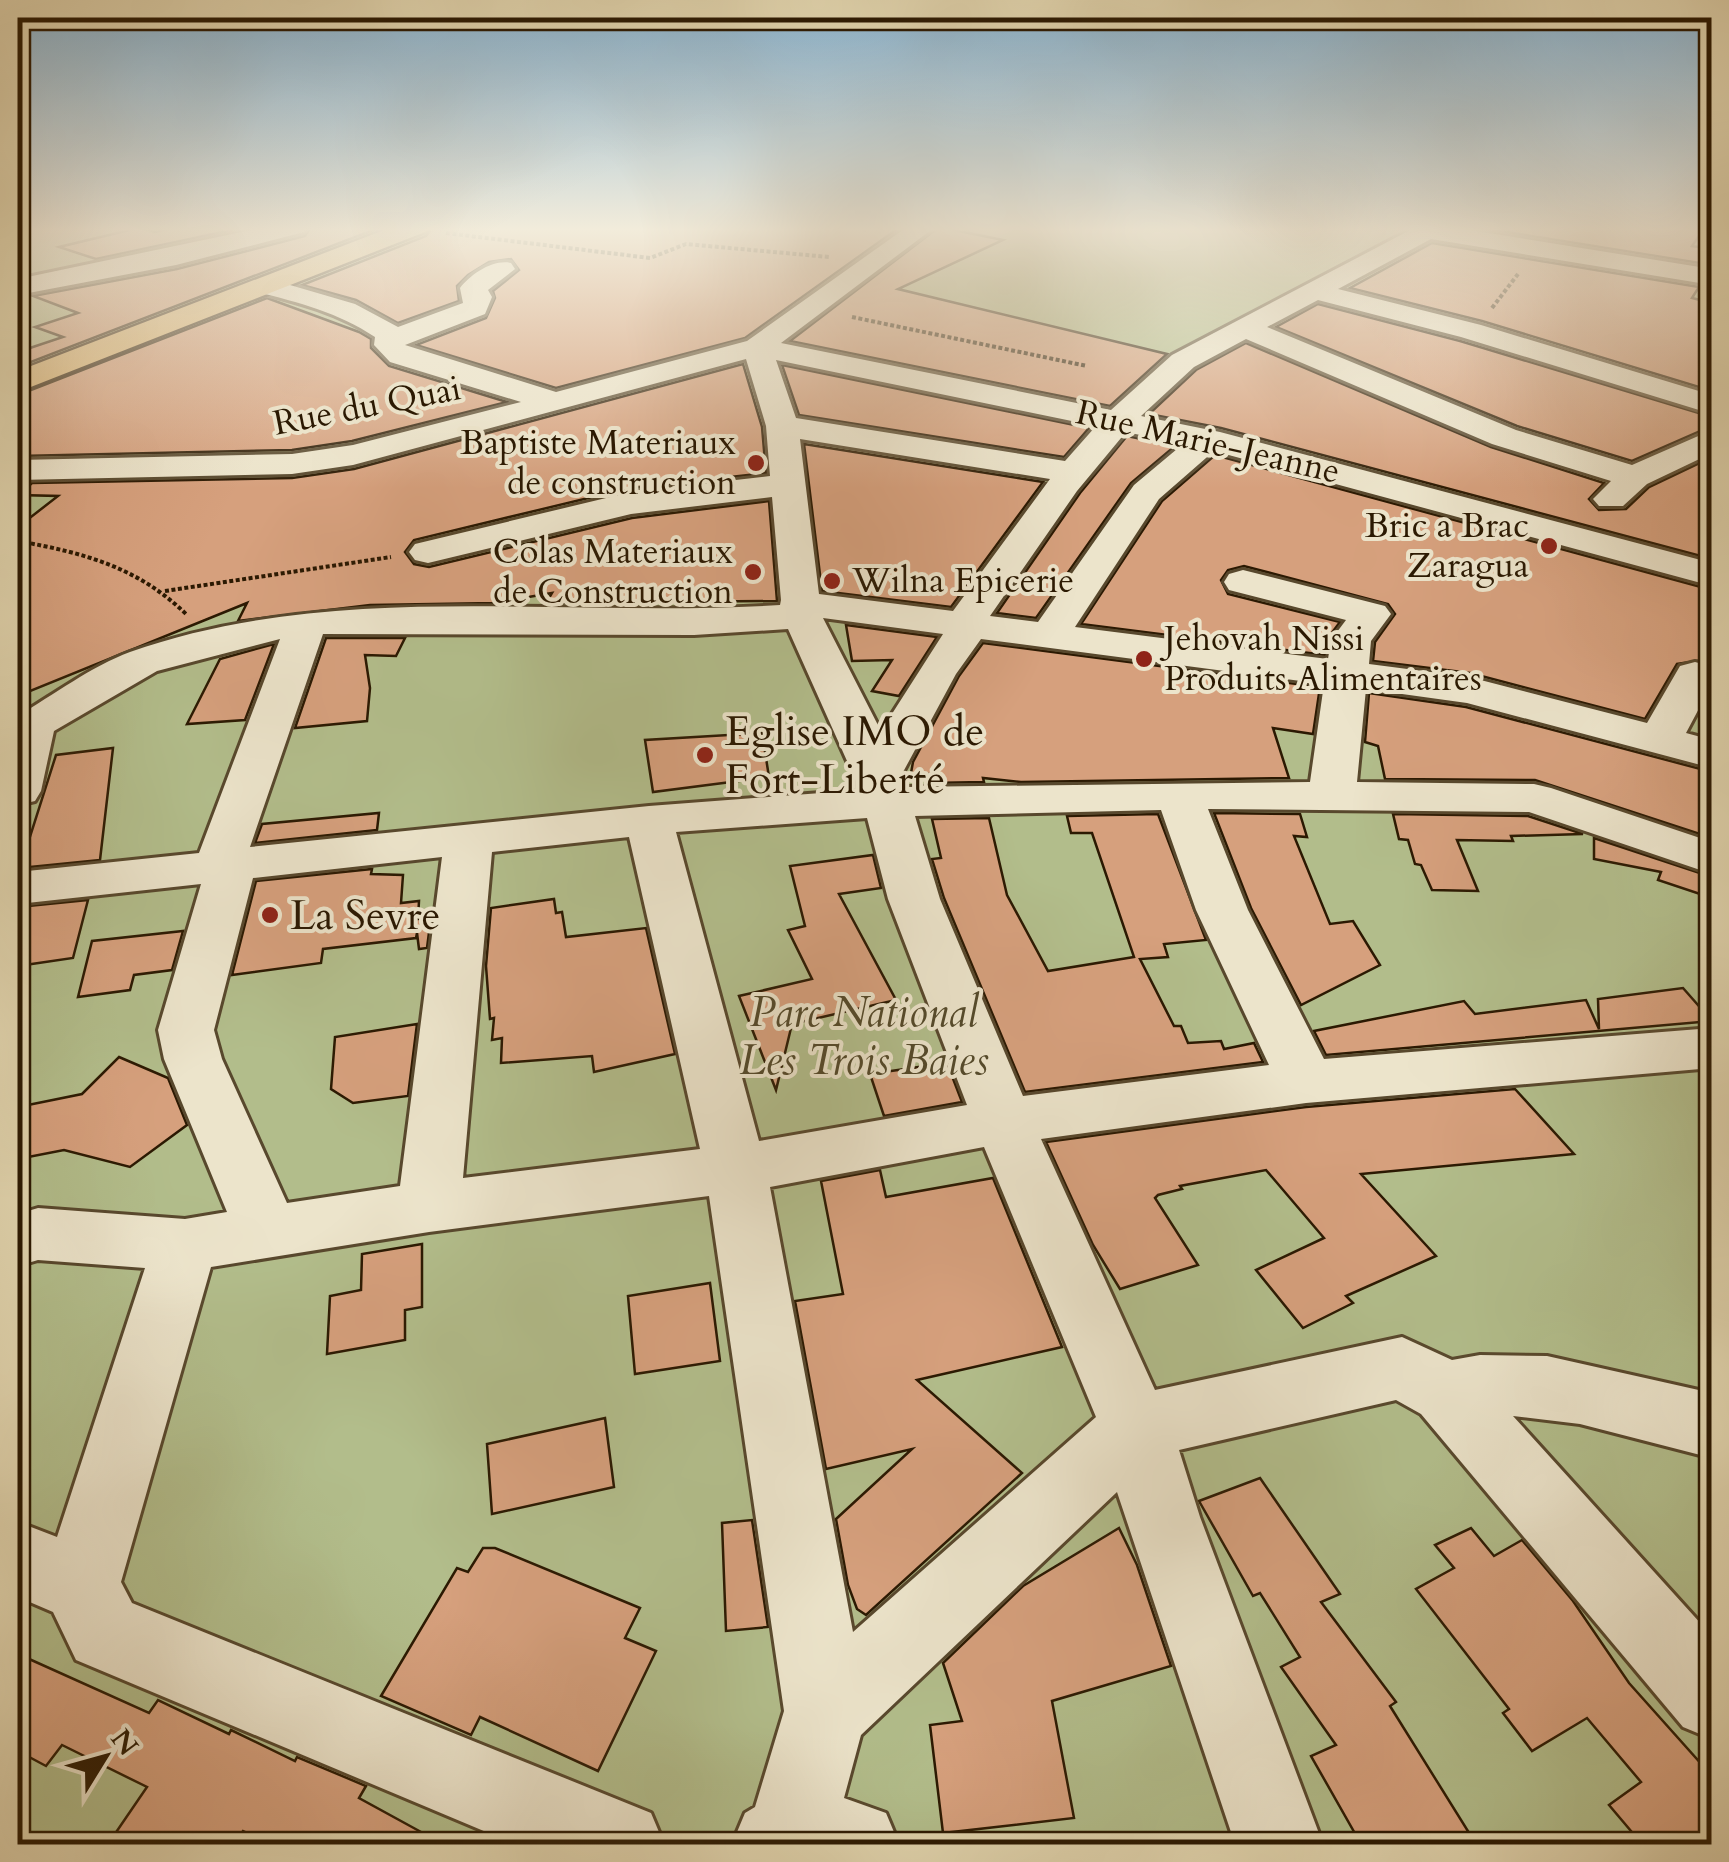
<svg xmlns="http://www.w3.org/2000/svg" width="1729" height="1862" font-family="Cardo,serif">
	<style>
		.green { fill: #b2bd8b; stroke: #6e6b46; stroke-width: 2.5 }
		.lines { fill: none; stroke-linecap: round; stroke-linejoin: round }
		.stream { fill: #6d776e; fill-rule: evenodd }
		.building { fill: #d6a07d; stroke: #2b1902; stroke-width: 2.5 }
		.minor-casing { stroke: #58482d; stroke-width: 6 }
		.major-casing { stroke: #2b1902; stroke-width: 5 }
		.path { stroke: #2b1902; stroke-width: 4; stroke-dasharray: 4 2.5; stroke-linecap: butt }
		.minor { fill: #ece4cb; fill-rule: evenodd }
		.major { fill: #e0ba78; fill-rule: evenodd }
		.poi-dot { fill: #8f2418; stroke: #ece4cb; stroke-width: 4 }
		.labels { text-anchor: middle; dominant-baseline: central; stroke-width: 8; stroke-linejoin: round; paint-order: stroke }
		.far-street-label { font-size: 35px; fill: #2b1902; stroke: #ece4cb }
		.far-poi-label { font-size: 35px; fill: #2b1902; stroke: #ece4cb; text-anchor: end }
		.poi-label { font-size: 42px; fill: #2b1902; stroke: #ece4cb; text-anchor: start }
		.park-label { font-size: 42px; font-style: italic; fill: #544a2b; stroke: #ece4cb }
	</style>
	<rect width="100%" height="100%" fill="#e1d5af"/>
	<filter id="stains"><feTurbulence type="fractalNoise" baseFrequency=".002" numOctaves="4"/><feColorMatrix values="0 0 0 0 .2 0 0 0 0 .09 0 0 0 0 .02 0 0 0 .5 -.17"/></filter>
	<radialGradient id="worn" r=".72"><stop offset=".6" stop-color="#630" stop-opacity="0"/><stop offset="1" stop-color="#630" stop-opacity=".3"/></radialGradient>
	<rect class="green" x="18" y="227" width="1693" height="1617"/>
	<g class="lines">
		<polygon class="stream" points="279,287 281,290 18,396 18,392"/>
	</g>
	<g class="building">
		<polygon points="142,227 155,232 176,227 246,227 96,259 59,247"/>
		<polygon points="311,227 381,227 18,367 18,352 63,337 35,327 78,313 33,296 177,269 305,236"/>
		<polygon points="433,227 900,227 745,338 556,388 416,345 486,318 495,298 493,291 519,270 511,259 489,262 468,275 457,286 459,301 398,323 356,300 302,285 426,236"/>
		<polygon points="939,227 1003,240 898,289 1167,354 1110,406 790,341"/>
		<polygon points="1476,227 1705,227 1692,246 1712,249 1712,265"/>
		<polygon points="1432,243 1699,287 1692,298 1712,303 1712,391 1482,321 1350,288"/>
		<polygon points="267,298 359,332 371,339 371,348 389,366 507,402 352,441 292,450 18,456 18,395"/>
		<polygon points="1318,304 1460,341 1712,417 1712,426 1632,461 1517,426 1276,327"/>
		<polygon points="1246,343 1491,447 1604,483 1589,499 1599,510 1626,509 1649,487 1712,457 1712,559 1221,428 1149,414 1196,370"/>
		<polygon points="743,364 762,427 766,473 630,488 414,540 405,552 414,564 429,567 632,518 769,501 777,601 546,603 552,593 494,603 370,605 238,621 247,603 18,696 18,527 58,496 19,495 32,483 292,478 354,469"/>
		<polygon points="782,365 1089,428 1064,457 799,415"/>
		<polygon points="1127,436 1175,446 1131,483 1036,618 997,613 1080,493"/>
		<polygon points="804,444 1043,482 951,607 822,591"/>
		<polygon points="1215,455 1712,590 1712,642 1704,660 1677,664 1645,719 1470,673 1373,661 1375,642 1395,614 1388,604 1244,566 1228,570 1221,580 1228,594 1340,622 1328,638 1325,655 1081,624 1162,501"/>
		<polygon points="846,625 937,637 899,696 872,691 892,660 852,661"/>
		<polygon points="326,638 405,638 396,656 365,655 370,688 367,721 295,728"/>
		<polygon points="983,643 1320,687 1313,734 1273,728 1289,778 1021,782 983,778 984,782 929,783 928,774 911,773 913,762 959,676"/>
		<polygon points="274,644 245,720 187,724 220,659"/>
		<polygon points="1369,693 1466,707 1712,772 1712,838 1535,780 1385,779 1378,746 1365,742"/>
		<polygon points="762,733 769,777 653,792 645,740"/>
		<polygon points="113,748 100,860 20,868 56,755"/>
		<polygon points="379,813 377,830 255,843 262,824"/>
		<polygon points="1214,813 1300,814 1307,837 1294,836 1330,924 1353,921 1380,965 1301,1005 1251,908"/>
		<polygon points="1158,814 1206,940 1164,944 1168,957 1140,959 1174,1026 1181,1026 1188,1043 1221,1041 1224,1049 1254,1043 1263,1062 1025,1092 944,898 932,859 941,858 932,819 989,818 1007,895 1048,971 1134,957 1092,833 1071,833 1067,816"/>
		<polygon points="1393,814 1528,816 1583,834 1511,836 1513,841 1457,840 1478,891 1432,890 1421,865 1415,864 1408,840 1399,839"/>
		<polygon points="1594,838 1712,877 1712,898 1658,880 1661,872 1594,859"/>
		<polygon points="873,855 881,888 839,894 896,1000 792,1024 776,1090 739,996 812,979 788,930 805,926 790,866"/>
		<polygon points="372,869 371,874 403,875 401,903 419,901 418,919 431,917 427,948 419,949 417,933 416,938 323,949 321,963 232,975 256,881"/>
		<polygon points="554,899 556,913 562,912 566,937 646,928 675,1054 594,1072 592,1056 501,1063 502,1038 492,1040 494,1018 490,1019 486,966 491,908"/>
		<polygon points="88,900 73,958 18,966 18,907"/>
		<polygon points="183,931 172,970 134,975 130,990 78,997 92,941"/>
		<polygon points="1683,988 1712,1021 1326,1055 1314,1031 1464,1001 1475,1014 1586,1000 1599,1029 1598,999"/>
		<polygon points="417,1024 408,1096 353,1103 331,1089 335,1037"/>
		<polygon points="119,1057 168,1078 187,1125 130,1167 64,1150 18,1159 18,1107 82,1094"/>
		<polygon points="947,1063 962,1102 884,1116 870,1074"/>
		<polygon points="1515,1089 1574,1154 1361,1174 1436,1256 1346,1296 1353,1303 1303,1328 1256,1270 1324,1238 1266,1170 1180,1186 1182,1189 1158,1195 1155,1198 1198,1265 1120,1289 1093,1245 1046,1142 1306,1107"/>
		<polygon points="880,1170 886,1197 993,1178 1062,1347 917,1380 1022,1473 866,1615 857,1609 848,1585 836,1519 912,1449 826,1469 795,1301 843,1294 821,1181"/>
		<polygon points="422,1244 422,1307 405,1310 405,1340 327,1354 330,1296 361,1290 362,1254"/>
		<polygon points="710,1283 720,1361 635,1374 628,1296"/>
		<polygon points="605,1418 614,1487 492,1514 487,1444"/>
		<polygon points="1260,1478 1340,1594 1321,1602 1396,1702 1390,1706 1476,1844 1361,1844 1311,1756 1336,1745 1281,1667 1300,1657 1260,1593 1253,1596 1199,1501"/>
		<polygon points="752,1520 768,1627 726,1631 722,1523"/>
		<polygon points="1119,1528 1137,1565 1171,1666 1052,1701 1074,1818 943,1833 930,1725 962,1721 943,1663 1023,1586"/>
		<polygon points="1471,1528 1494,1556 1522,1540 1573,1601 1629,1683 1712,1776 1712,1844 1642,1844 1609,1805 1641,1782 1587,1718 1532,1751 1503,1713 1509,1709 1416,1589 1454,1568 1435,1545"/>
		<polygon points="483,1548 495,1548 640,1608 625,1638 656,1651 598,1771 480,1717 471,1735 381,1696 457,1568 468,1572"/>
		<polygon points="18,1654 149,1713 158,1700 229,1734 231,1730 295,1761 297,1757 366,1786 359,1798 443,1844 272,1844 243,1831 234,1844 108,1844 147,1787 62,1745 46,1766 18,1751"/>
	</g>
	<g class="lines">
		<defs>
			<g id="minor">
				<polygon points="265,227 307,227 304,232 176,265 18,295 18,279"/>
				<path d="M907,227H935L781,343L1111,410L1172,355L1416,227H1451L1712,269V285L1431,239L1338,289L1481,325L1712,395V414L1461,337L1318,300L1267,327L1516,430L1632,465L1712,430V453L1647,484L1623,506H1599L1593,499L1611,481L1492,444L1246,339L1194,367L1141,416L1220,432L1712,563V586L1214,451L1159,499L1075,627L1328,659L1331,640L1346,620L1229,590L1224,582L1229,574L1243,570L1385,606L1391,614L1371,641L1369,664L1469,677L1647,723L1680,666L1695,662L1710,666L1712,684L1686,733L1712,740V768L1467,703L1366,689L1357,782L1534,784L1551,788L1712,842V874L1529,812L1208,809L1248,910L1324,1059L1712,1028V1068L1306,1103L1041,1139L1155,1390L1402,1337L1452,1360L1480,1355L1547,1356L1712,1393V1458L1580,1424L1513,1416L1712,1636V1739L1683,1727L1421,1414L1396,1400L1179,1450L1200,1517L1323,1844H1235L1117,1492L861,1735L844,1798L886,1813L899,1844H732L745,1813L755,1807L784,1711L709,1196L429,1232L211,1267L121,1582L132,1603L651,1813L664,1844H515L76,1660L53,1612L18,1597V1522L57,1537L145,1268L38,1260L18,1266V1214L38,1208L185,1219L227,1212L164,1059L158,1030L201,884L18,904V872L199,853L280,639L157,671L54,731L41,791L35,801L18,805V716C53,695 92,666 130,652C338,579 564,619 780,605L781,600L772,497L631,514L428,563L415,560L409,552L415,544L631,492L770,476L766,426L746,359L353,465L292,474L18,480V460L292,454L353,445L521,402L390,362L374,345L375,337C339,313 298,302 257,292L253,286L257,280L266,278L355,304L398,327L463,303L460,288C471,274 493,259 511,263L515,269L488,290L492,297L485,314L405,345L556,392L747,341ZM776,360L1096,426L1065,461L796,418ZM1126,432L1183,444L1134,485L1038,622L990,616L1077,491ZM800,439L1050,479L953,611L819,594ZM823,618L943,634L881,731ZM788,629L860,790L649,806L250,847L323,634L694,635ZM981,639L1324,684L1310,782L906,787L902,774L956,674ZM1161,810L1196,910L1269,1065L1023,1096L940,899L915,816ZM867,818L888,899L967,1105L759,1141L676,832ZM629,837L700,1149L463,1178L492,852ZM442,857L400,1186L287,1203L222,1059L214,1030L253,878ZM984,1147L1096,1417L853,1632L770,1187Z"/>
			</g>
			<polygon id="major" points="392,227 429,227 425,232 18,392 18,371"/>
		</defs>
		<use href="#minor" class="minor-casing"/>
		<use href="#major" class="major-casing"/>
		<g class="path">
			<polyline points="850,227 866,230"/>
			<polyline points="446,233 650,258 686,244 829,257"/>
			<polyline points="1492,308 1518,274"/>
			<polyline points="852,317 1087,366"/>
			<path d="M18,541C84,553 138,567 187,615"/>
			<polyline points="165,591 391,557"/>
		</g>
		<use href="#minor" class="minor"/>
		<use href="#major" class="major"/>
	</g>
	<linearGradient id="sky" x2="0" y2="1"><stop stop-color="#88b5d4"/><stop offset="0.47" stop-color="#f2ecdb"/><stop offset="1" stop-color="#f2ecdb" stop-opacity="0"/></linearGradient>
	<rect width="1729" height="488" fill="url(#sky)"/>
	<g class="poi-dot">
		<circle cx="756" cy="463" r="10"/>
		<circle cx="1549" cy="546" r="10"/>
		<circle cx="753" cy="572" r="10"/>
		<circle cx="832" cy="581" r="10"/>
		<circle cx="1144" cy="659" r="10"/>
		<circle cx="705" cy="755" r="10"/>
		<circle cx="270" cy="915" r="10"/>
	</g>
	<g class="labels">
		<g class="far-street-label">
			<text transform="translate(367 406) rotate(-11)">Rue du Quai</text>
			<text transform="translate(1208 442) rotate(13)">Rue Marie-Jeanne</text>
		</g>
		<g class="far-poi-label">
			<text x="736" y="443">Baptiste Materiaux<tspan x="736" dy="40">de construction</tspan></text>
			<text x="1529" y="526">Bric a Brac<tspan x="1529" dy="40">Zaragua</tspan></text>
			<text x="733" y="552">Colas Materiaux<tspan x="733" dy="40">de Construction</tspan></text>
			<text x="852" y="581" text-anchor="start">Wilna Epicerie</text>
			<text x="1164" y="639" text-anchor="start">Jehovah Nissi<tspan x="1164" dy="40">Produits Alimentaires</tspan></text>
		</g>
		<g class="poi-label">
			<text x="725" y="731">Eglise IMO de<tspan x="725" dy="48">Fort-Liberté</tspan></text>
			<text x="290" y="915">La Sevre</text>
		</g>
		<g class="park-label">
			<text x="864" y="1012">Parc National<tspan x="864" dy="48">Les Trois Baies</tspan></text>
		</g>
	</g>
	<rect width="1729" height="1862" fill="none" stroke="#e1d5af" stroke-width="60"/>
	<rect x="20" y="20" width="1689" height="1822" fill="none" stroke="#2b1902" stroke-width="5"/>
	<rect x="30" y="30" width="1669" height="1802" fill="none" stroke="#2b1902" stroke-width="2.5"/>
	<g transform="translate(105 1757) rotate(53)" stroke="#ece4cb" stroke-width="8" paint-order="stroke">
	<path d="M0-8L18 38L0 25L-18 38Z" fill="#2b1902"/>
	<text y="-15" font-size="28" font-weight="bold" text-anchor="middle" fill="#2b1902">N</text>
	</g>
	<rect width="100%" height="100%" filter="url(#stains)"/>
	<rect width="100%" height="100%" fill="url(#worn)"/>
</svg>
